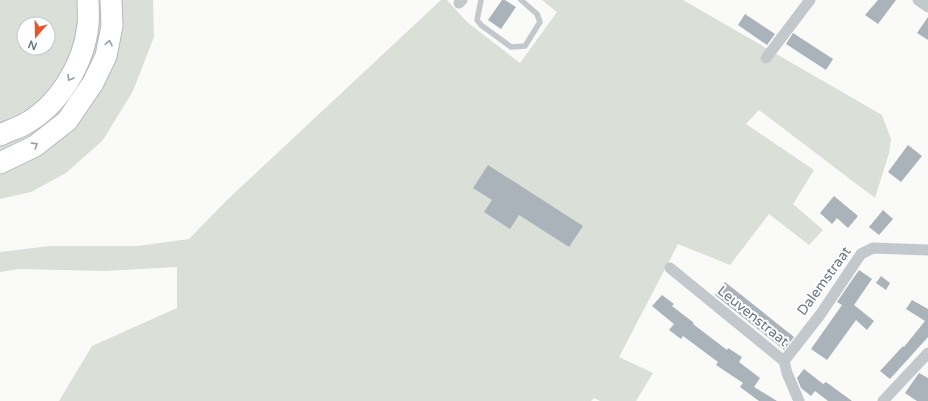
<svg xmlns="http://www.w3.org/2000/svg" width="928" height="401" font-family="'Varela Round',sans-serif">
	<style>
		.green { fill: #dadfd7; fill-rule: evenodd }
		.building { fill: #aab3b9 }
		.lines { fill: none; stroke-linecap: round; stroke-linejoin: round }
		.motorway-casing { stroke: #b4b9bd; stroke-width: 23 }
		.service { stroke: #c3c8cc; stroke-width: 5.5 }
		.minor { stroke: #c3c8cc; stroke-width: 11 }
		.motorway { stroke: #fff; stroke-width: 21 }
		.oneway { stroke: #939fa8 }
		.labels { text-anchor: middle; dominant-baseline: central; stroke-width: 4; stroke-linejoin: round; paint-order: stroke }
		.street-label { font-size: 14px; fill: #657683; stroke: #fff }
	</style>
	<rect width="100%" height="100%" fill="#fafaf8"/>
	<g class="green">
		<path d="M0,0H153L154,37L133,91L103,140L66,173L31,192L0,199ZM24,24H48V48H24Z"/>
		<polygon points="441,0 447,0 467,22 520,63 557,12 542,0 683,0 882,115 891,139 889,153 875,198 759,110 746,124 814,170 793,204 823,230 809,245 769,214 730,265 678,244 619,357 653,373 636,401 600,401 594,398 591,401 59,401 92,346 177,308 177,267 105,271 19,269 0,272 0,252 50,246 137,246 189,239 227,200"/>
	</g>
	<g class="building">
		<polygon points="502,0 505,0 516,7 501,29 488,20"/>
		<polygon points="878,0 896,0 878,24 865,15"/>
		<polygon points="745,14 775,34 767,45 738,25"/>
		<polygon points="928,17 928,40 917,33"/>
		<polygon points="793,33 833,59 826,70 786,44"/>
		<polygon points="908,145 922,156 901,182 888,172"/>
		<polygon points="488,165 583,226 569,247 519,215 510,229 484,212 492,200 473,188"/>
		<polygon points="834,196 858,216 848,228 837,218 832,224 820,213"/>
		<polygon points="883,210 893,219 879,235 869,227"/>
		<polygon points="859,270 872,279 854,305 874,321 867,330 856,320 827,360 811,349 842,305 837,302"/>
		<polygon points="881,276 890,283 886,290 876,283"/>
		<polygon points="725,282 794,337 784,350 715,295"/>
		<polygon points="662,295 674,304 672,306 694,323 693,324 727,350 728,348 742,357 739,362 760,378 754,387 777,401 759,401 740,387 743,383 716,365 718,362 683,336 681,339 669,330 674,324 652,306"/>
		<polygon points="912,300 928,309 928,337 890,379 880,371 903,346 904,347 925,321 906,309"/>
		<polygon points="804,369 823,384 826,382 852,401 828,401 815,391 811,396 801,388 797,378"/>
		<polygon points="919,373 928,378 928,401 917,401 905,393"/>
	</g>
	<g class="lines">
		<defs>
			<g id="motorway">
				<path d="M0,135C8,131 15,129 23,125C58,107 84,64 88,25C89,17 88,8 88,0"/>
				<polyline points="0,163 35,146 67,121 93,83 106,56 112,26 111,0"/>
			</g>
		</defs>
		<use href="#motorway" class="motorway-casing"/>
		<polyline class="service" points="481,0 477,20 481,25 511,47 525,46 540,22 537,14 521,0"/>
		<g class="minor">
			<polyline points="918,0 928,7"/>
			<polyline points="459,3 462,0"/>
			<polyline points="766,58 810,0"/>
			<polyline points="670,268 784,361 787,373 799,401"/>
			<polyline points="784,361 820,315 861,254 873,248 928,250"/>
			<polyline points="883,401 928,353"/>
		</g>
		<use href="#motorway" class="motorway"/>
	</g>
	<defs><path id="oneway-chevron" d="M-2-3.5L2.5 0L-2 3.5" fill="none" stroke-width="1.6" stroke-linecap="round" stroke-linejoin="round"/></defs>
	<g class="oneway">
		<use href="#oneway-chevron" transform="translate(109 43) rotate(-79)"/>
		<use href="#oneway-chevron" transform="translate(70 78) rotate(121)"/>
		<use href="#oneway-chevron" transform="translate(35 145) rotate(-32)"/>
	</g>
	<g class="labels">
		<g class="street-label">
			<text transform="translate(824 281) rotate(-54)">Dalemstraat</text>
			<text transform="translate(753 316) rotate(39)">Leuvenstraat</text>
		</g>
	</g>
	<g transform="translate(36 36) rotate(200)"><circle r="19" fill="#ffffff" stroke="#c1c8cd"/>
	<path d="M0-3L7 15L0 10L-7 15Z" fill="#e4572e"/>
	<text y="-6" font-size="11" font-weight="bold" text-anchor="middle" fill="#657683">N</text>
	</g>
</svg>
